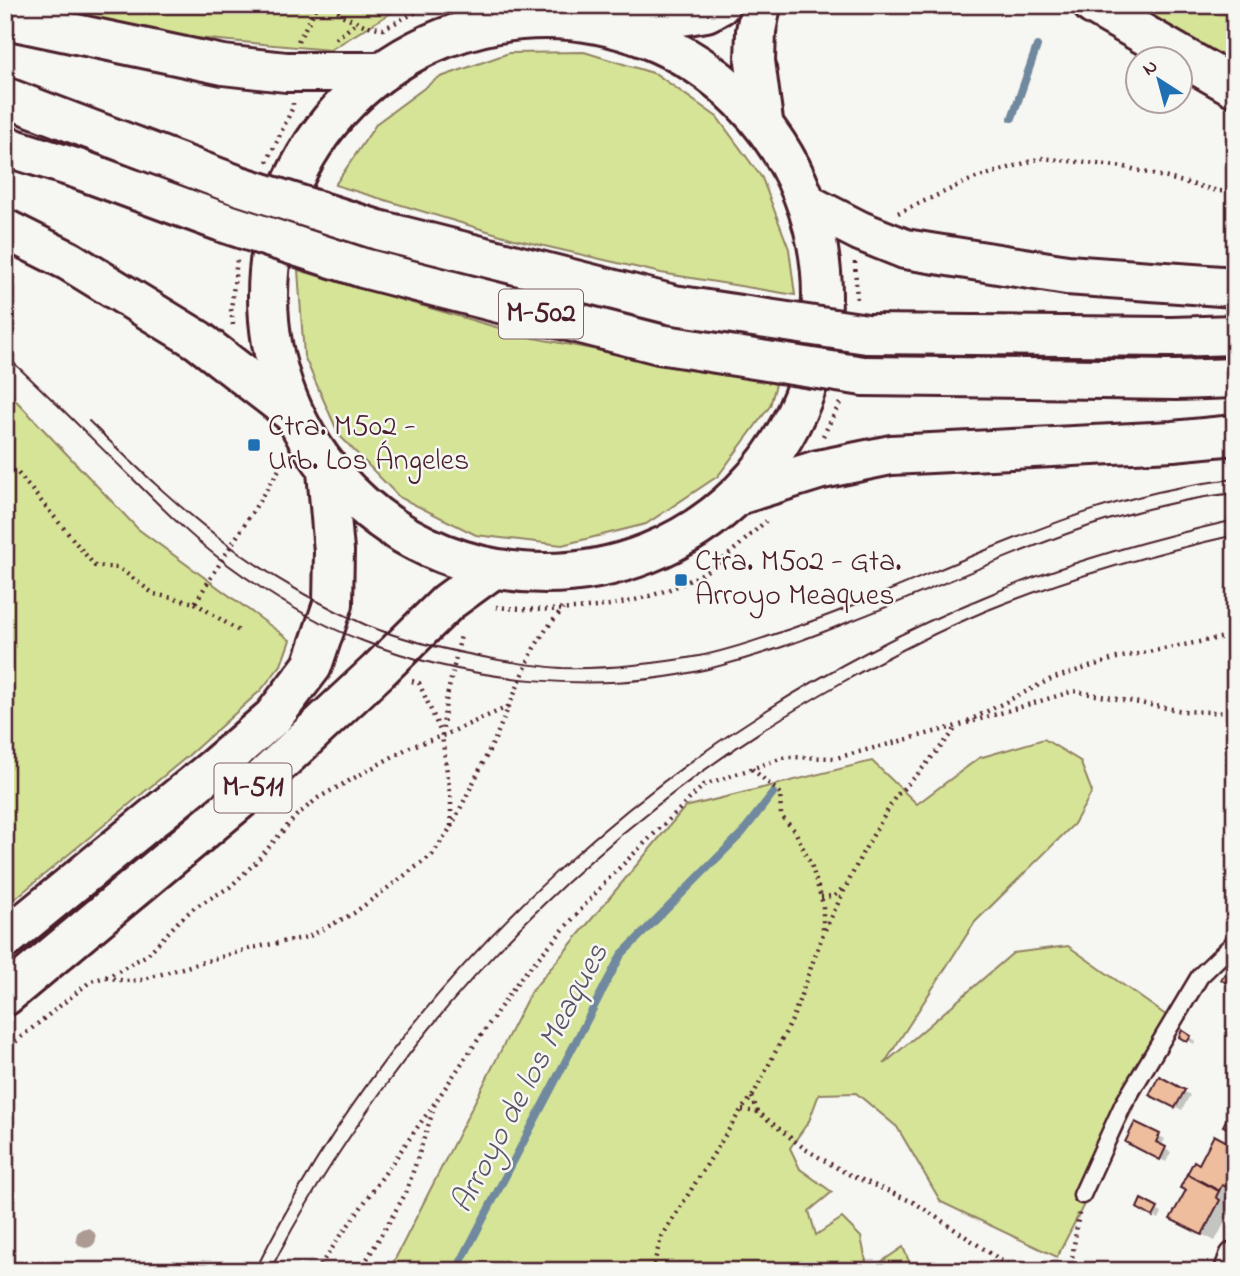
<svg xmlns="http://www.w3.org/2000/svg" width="1240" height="1276" font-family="'Indie Flower',sans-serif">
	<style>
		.green { fill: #d6e498; stroke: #908262; stroke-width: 2 }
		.shadow { fill: #0003 }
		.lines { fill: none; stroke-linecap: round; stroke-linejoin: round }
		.stream { stroke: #70899f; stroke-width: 8 }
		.building { fill: #edbd9e; stroke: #4a1f2b; stroke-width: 2 }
		.lane-casing { stroke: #4a1f2b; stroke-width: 21 }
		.street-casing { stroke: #4a1f2b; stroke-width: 35 }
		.secondary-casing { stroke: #4a1f2b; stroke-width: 44 }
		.highway-casing { stroke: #4a1f2b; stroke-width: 44 }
		.path { stroke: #4a1f2b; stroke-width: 4.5; stroke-dasharray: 2 5; stroke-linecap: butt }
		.lane { stroke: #f6f6f2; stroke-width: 16 }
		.street { stroke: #f6f6f2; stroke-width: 30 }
		.secondary { stroke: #f6f6f2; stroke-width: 38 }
		.highway { stroke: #f6f6f2; stroke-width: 38 }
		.tram { stroke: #4a1f2b; stroke-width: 2 }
		.highway-bridge-casing { stroke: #4a1f2b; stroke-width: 44; stroke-linecap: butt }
		.highway-bridge { stroke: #f6f6f2; stroke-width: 38 }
		.tree { fill: #ab9b93 }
		.poi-dot { fill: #1f6fb2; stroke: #f6f6f2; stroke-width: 2.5 }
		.labels { text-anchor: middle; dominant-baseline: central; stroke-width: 5; stroke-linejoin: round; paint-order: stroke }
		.shield { fill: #f6f6f2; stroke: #7e6067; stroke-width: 2 }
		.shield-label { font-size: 28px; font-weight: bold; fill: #4a1f2b }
		.poi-label { font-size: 30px; fill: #4a1f2b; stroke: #f6f6f2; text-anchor: start }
		.water-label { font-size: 32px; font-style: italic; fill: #5d5465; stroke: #f6f6f2 }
	</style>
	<rect width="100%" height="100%" fill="#f6f6f2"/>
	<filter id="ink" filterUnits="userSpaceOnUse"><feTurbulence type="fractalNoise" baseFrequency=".0143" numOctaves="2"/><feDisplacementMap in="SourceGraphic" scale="14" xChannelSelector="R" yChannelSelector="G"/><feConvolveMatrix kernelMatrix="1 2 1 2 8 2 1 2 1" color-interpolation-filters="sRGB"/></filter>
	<g filter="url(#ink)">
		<g class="green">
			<polygon points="25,5 404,5 330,50 108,30"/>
			<polygon points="1129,5 1235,5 1235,62"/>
			<polygon points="584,52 656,74 717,117 762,178 789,249 795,295 661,273 514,239 335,185 377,123 438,78 509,53"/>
			<polygon points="298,270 534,338 776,384 770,406 718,476 646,524 562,545 476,535 399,497 339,435 304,356"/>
			<polygon points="5,389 138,529 290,640 281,665 261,690 189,755 5,907"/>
			<polygon points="1044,739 1080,761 1092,792 1074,824 975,922 884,1064 1013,953 1068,946 1177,1023 1057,1257 941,1202 897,1127 856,1093 819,1094 809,1121 790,1148 800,1169 832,1192 809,1211 816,1235 842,1218 861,1237 868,1271 903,1247 913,1271 389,1271 530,993 685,807 872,761 917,804 979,758"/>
		</g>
		<g class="shadow">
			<polygon points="1235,964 1235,983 1233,985 1223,979"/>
			<polygon points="1183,1033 1196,1041 1194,1044 1181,1036"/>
			<polygon points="1160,1078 1190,1095 1182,1110 1152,1094"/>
			<polygon points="1136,1124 1165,1139 1161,1147 1171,1152 1166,1162 1127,1141"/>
			<polygon points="1235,1148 1235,1186 1233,1189 1229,1187 1224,1196 1231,1200 1228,1206 1232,1209 1215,1241 1186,1226 1200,1166"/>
			<polygon points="1142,1202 1162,1213 1159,1219 1139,1208"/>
		</g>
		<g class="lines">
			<g class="stream">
				<polyline points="1012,118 1037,46"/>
				<polyline points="456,1271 621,955 742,833 773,793"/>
			</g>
		</g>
		<g class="building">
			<polygon points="1235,961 1235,972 1226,983 1221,979"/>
			<polygon points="1182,1030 1191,1036 1187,1042 1179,1037"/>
			<polygon points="1159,1076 1185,1090 1175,1108 1149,1095"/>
			<polygon points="1235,1103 1235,1132 1223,1126"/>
			<polygon points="1135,1122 1160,1134 1156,1142 1166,1147 1160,1160 1125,1142"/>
			<polygon points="1214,1135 1235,1146 1235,1172 1227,1187 1222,1185 1219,1191 1187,1174 1194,1161 1199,1164"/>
			<polygon points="1187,1174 1219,1191 1216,1197 1220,1200 1202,1235 1170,1219 1186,1190 1180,1188"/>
			<polygon points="1141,1199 1158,1208 1153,1217 1137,1208"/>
		</g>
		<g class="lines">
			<defs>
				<polyline id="lane" points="1082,1195 1123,1105 1200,976 1235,942"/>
				<polyline id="street" points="1230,1271 1235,1257"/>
				<g id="secondary">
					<polyline points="761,5 756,31 755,61 763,121"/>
					<polyline points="1093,5 1235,87"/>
					<circle cx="545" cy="296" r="277"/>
					<polyline points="620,26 706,12 720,5"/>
				</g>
				<g id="highway">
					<polyline points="5,19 223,65 286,72 382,72"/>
					<polyline points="5,97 237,185"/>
					<polyline points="5,146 78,169 225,223"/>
					<polyline points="809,205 860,231 905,249 1067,275 1235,287"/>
					<polyline points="5,229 69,261 198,340 291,412"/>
					<polyline points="867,334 1172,337 1235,335"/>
					<polyline points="863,376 1176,380 1235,378"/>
					<polyline points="741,494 818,470 891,455 1173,441 1235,435"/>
					<polyline points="5,939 214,768 273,717 312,666 333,604 334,551 327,471"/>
					<polyline points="5,996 242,798 378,671 448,602 492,570"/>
				</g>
			</defs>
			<use href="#lane" class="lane-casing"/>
			<use href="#street" class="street-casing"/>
			<use href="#secondary" class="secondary-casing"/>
			<use href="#highway" class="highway-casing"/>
			<g class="path">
				<polyline points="334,5 341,15 364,25 383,29 430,5"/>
				<polyline points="336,39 357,22"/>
				<polyline points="298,41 318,5"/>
				<polyline points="267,162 293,107 293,103"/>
				<polyline points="898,213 973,179 1041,158 1125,167 1218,191 1235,192"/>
				<polyline points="855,262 857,302"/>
				<polyline points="233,325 231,309 237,260"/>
				<polyline points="823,436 840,403"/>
				<polyline points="5,470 17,472 95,566 119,568 154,594 195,603 280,468"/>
				<polyline points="195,603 239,631"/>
				<path d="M496,607C565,614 638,609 700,575C725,561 745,539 766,521"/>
				<polyline points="412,681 419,683 442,735"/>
				<polyline points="968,721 1051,679 1117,658 1235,635"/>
				<polyline points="752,769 780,793 781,816 795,831 812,867 823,904 823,930"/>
				<polyline points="451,827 495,739 534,648 547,628 563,609"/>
				<polyline points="821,897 834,896 844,887"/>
				<polyline points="106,977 125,981 141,980 252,948 308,937 354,913 432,855 451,827 451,801 442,736 446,701 461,635"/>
				<polyline points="5,1051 21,1037 91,981 109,976 147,955 178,922 195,907 230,887 255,863 296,816 318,798 410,747 442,736 510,706"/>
				<polyline points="752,1097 758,1112"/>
				<polyline points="742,1110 758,1112 805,1149 846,1173 915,1203 1017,1271"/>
				<polyline points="5,1270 6,1271"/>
				<polyline points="316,1271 436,1101 519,980 607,880 704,785 786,757 836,758 957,726 1074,691 1183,711 1235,713"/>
				<polyline points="360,1271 406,1193 435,1105"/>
				<polyline points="652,1271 661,1238 741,1110 752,1097 792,1020 823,934 862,854 896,796 916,776 950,736 957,726"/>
				<polyline points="1070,1271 1079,1213"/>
			</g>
			<use href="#lane" class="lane"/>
			<use href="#street" class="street"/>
			<use href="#secondary" class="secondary"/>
			<use href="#highway" class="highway"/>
			<g class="tram">
				<path d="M5,355C49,395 91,438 134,480C161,507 189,535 220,559C263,591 312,622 363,641C468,682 597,695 708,669C756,657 805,640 851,621C980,572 1095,508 1235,493"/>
				<path d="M89,421C133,464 181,510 230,546C272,577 318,604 366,625C408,642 455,652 499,660C520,663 541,667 562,668C607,669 654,664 699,656C726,651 752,642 778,633C801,625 825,617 849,607C975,557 1097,493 1235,479"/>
				<path d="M255,1271C403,970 675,725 984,597C1064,563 1150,539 1235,520"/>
				<path d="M270,1271C302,1207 342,1146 383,1089C505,922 661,784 841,683C889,656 938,631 988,610C1067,578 1151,554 1235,535"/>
			</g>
			<defs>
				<g id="highway-bridge">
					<polyline points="237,185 378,230 674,305 867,334"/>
					<polyline points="225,223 363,268 659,344 863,376"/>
				</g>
			</defs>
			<use href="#highway-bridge" class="highway-bridge-casing"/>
			<use href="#highway-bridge" class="highway-bridge"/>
		</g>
		<circle class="tree" cx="86" cy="1238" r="10"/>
	</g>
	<g class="poi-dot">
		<rect x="247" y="438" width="14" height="14" rx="3.5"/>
		<rect x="674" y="573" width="14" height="14" rx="3.5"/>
	</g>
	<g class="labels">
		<g class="shield">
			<rect x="499" y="289.5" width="84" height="49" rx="5"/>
			<rect x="214.5" y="763.5" width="77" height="49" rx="5"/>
		</g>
		<g class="shield-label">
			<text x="541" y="314">M-502</text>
			<text x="253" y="788">M-511</text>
		</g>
		<g class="poi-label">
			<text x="268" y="428">Ctra. M502 -<tspan x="268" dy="34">Urb. Los Ángeles</tspan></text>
			<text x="695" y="563">Ctra. M502 - Gta.<tspan x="695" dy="34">Arroyo Meaques</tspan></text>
		</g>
		<g class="water-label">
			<text transform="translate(531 1079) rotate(-62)">Arroyo de los Meaques</text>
		</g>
	</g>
	<rect width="1240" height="1276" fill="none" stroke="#f6f6f2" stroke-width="28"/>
	<rect x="14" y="14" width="1212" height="1248" fill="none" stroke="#4a1f2b" stroke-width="2.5" filter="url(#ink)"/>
	<g transform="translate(1159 80) rotate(324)"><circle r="33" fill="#f6f6f2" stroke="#b1a0a2" stroke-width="2"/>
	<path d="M0-5L12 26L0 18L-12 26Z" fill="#1f6fb2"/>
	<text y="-10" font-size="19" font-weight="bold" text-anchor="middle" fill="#4a1f2b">N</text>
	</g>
</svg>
